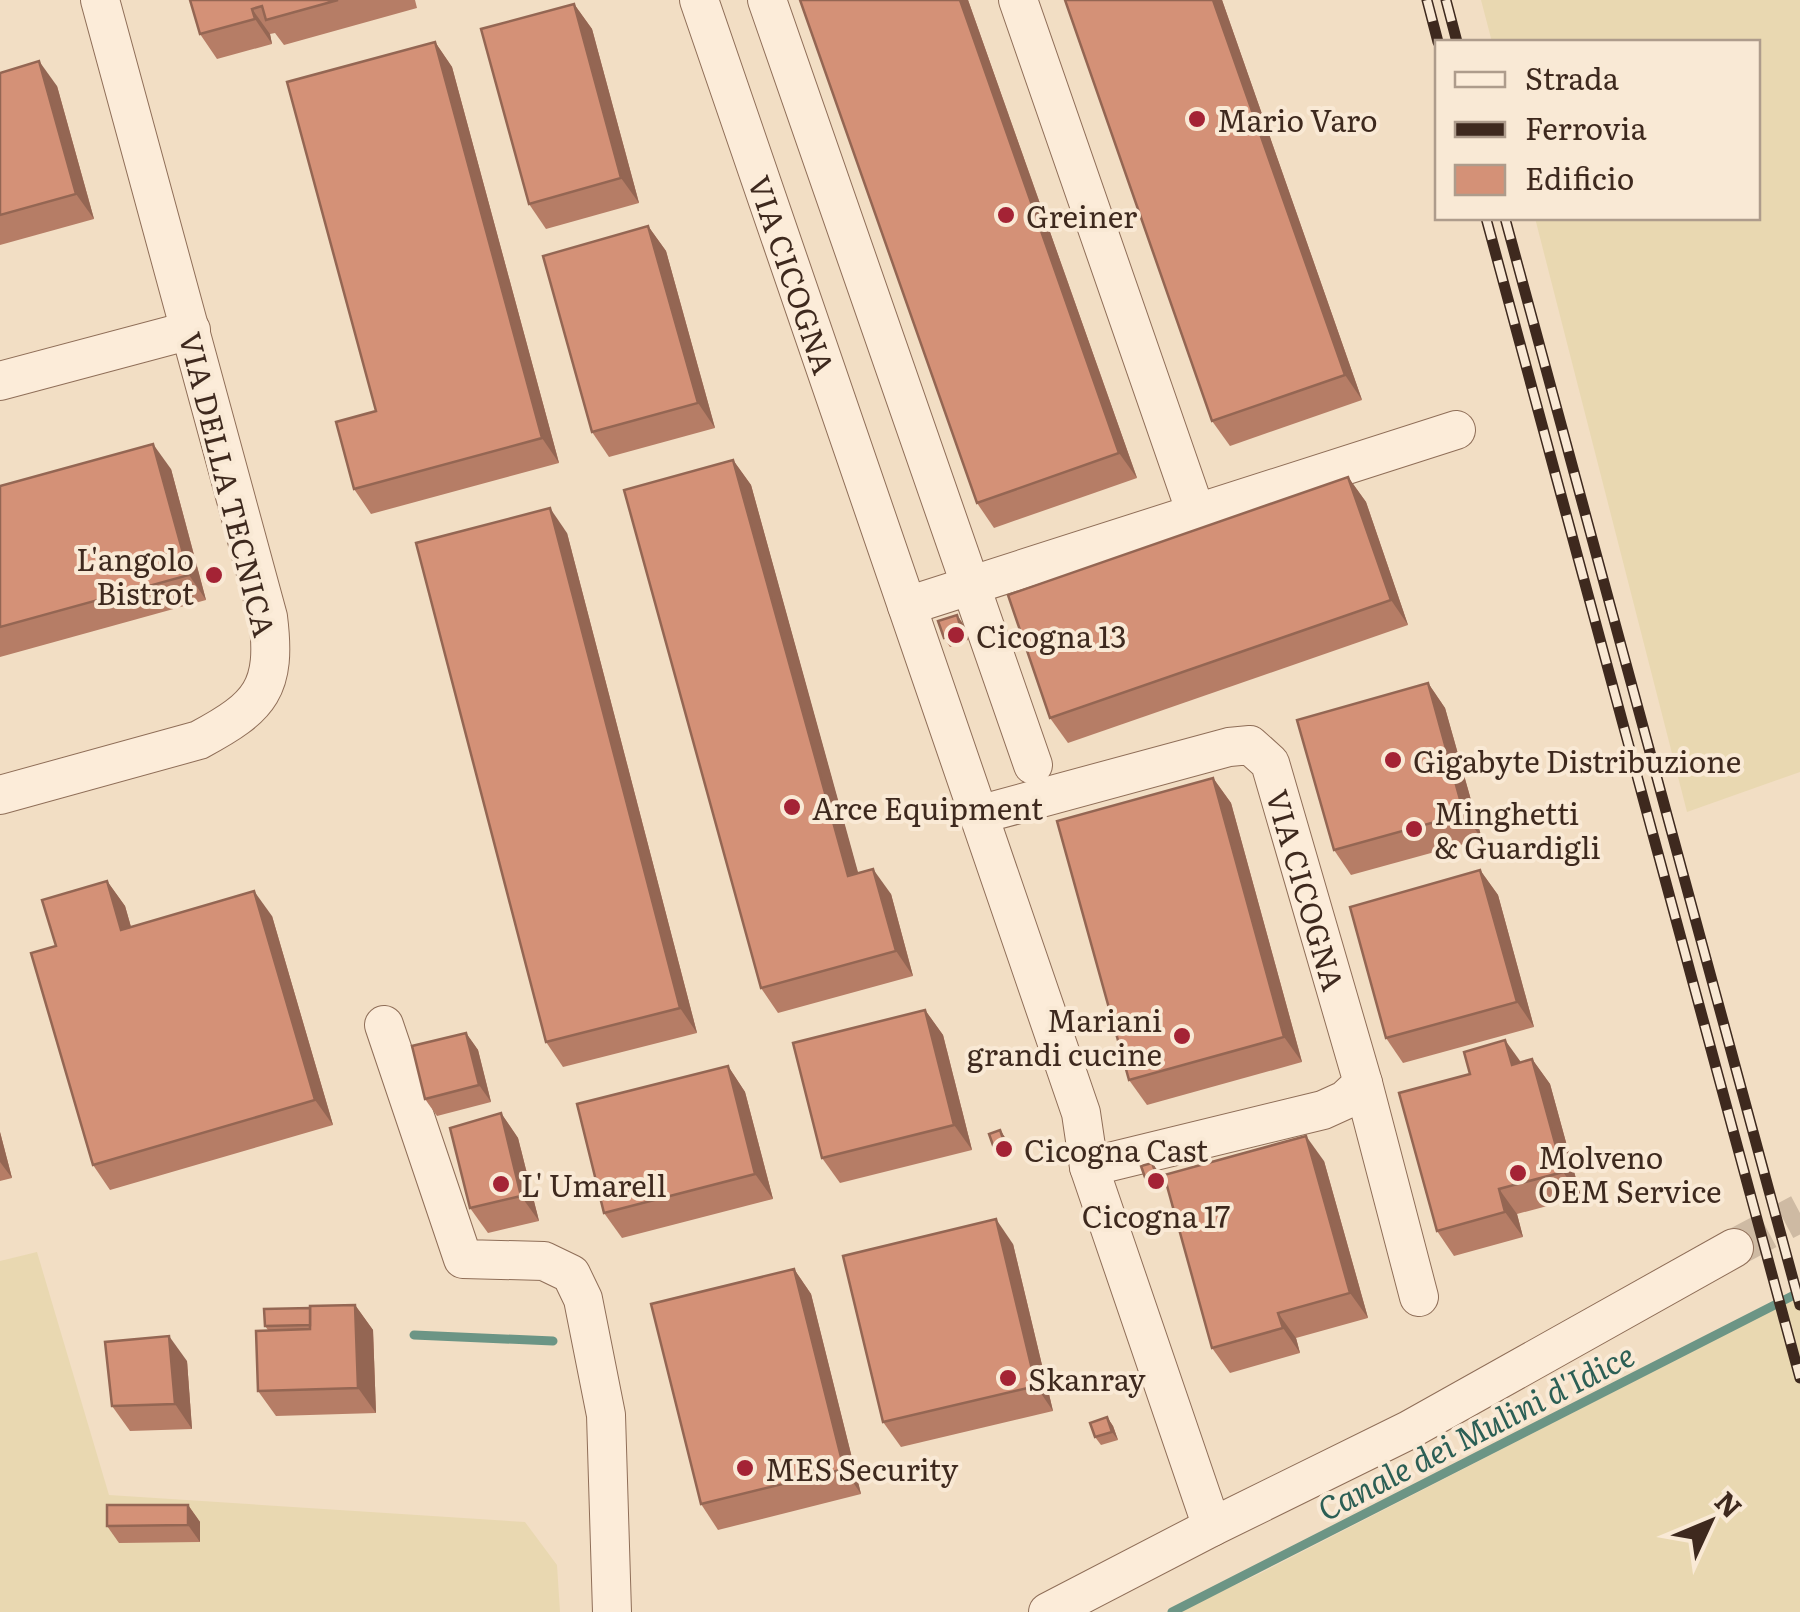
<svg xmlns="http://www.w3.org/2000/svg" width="1800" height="1612" font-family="Literata,serif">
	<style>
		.farmland { fill: #e9d8b1 }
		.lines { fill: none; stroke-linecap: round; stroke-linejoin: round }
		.stream { stroke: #6c9585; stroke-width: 9 }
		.minor-tunnel { stroke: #cebaa3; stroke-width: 38; stroke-dasharray: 38 19; stroke-linecap: butt }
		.minor-casing { stroke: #8f6e58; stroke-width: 40 }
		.minor { stroke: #fcecd9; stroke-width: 38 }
		.rail-casing { stroke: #3e291e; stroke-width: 11 }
		.rail { stroke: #f9e9d5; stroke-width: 8; stroke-dasharray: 22; stroke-linecap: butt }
		.wall { fill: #b67d66 }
		.shaded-wall { fill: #946653 }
		.building { fill: #d49177; stroke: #946653; stroke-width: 2.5 }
		.poi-dot { fill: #a42335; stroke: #f9e9d5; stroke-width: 4 }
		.labels { text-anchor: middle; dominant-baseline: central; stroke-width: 8; stroke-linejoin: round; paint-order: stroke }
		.poi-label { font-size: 30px; fill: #3e291e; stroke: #f9e9d5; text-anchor: start }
		.street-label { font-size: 30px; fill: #3e291e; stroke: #f9e9d5 }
		.water-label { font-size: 32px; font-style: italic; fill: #2c5f55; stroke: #f9e9d5 }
	</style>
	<rect width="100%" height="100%" fill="#f2dec4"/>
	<g class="farmland">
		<polygon points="1481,0 1800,0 1800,772 1687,812 1535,218 1758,218 1758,42 1492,42"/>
		<polygon points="37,1252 109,1495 525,1522 557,1565 560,1612 0,1612 0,1261"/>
		<polygon points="1800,1296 1800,1612 1177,1612 1261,1573"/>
	</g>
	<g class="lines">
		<g class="stream">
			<polyline points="414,1335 553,1341"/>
			<polyline points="1172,1612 1800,1292"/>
		</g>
		<polyline class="minor-tunnel" points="1734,1248 1800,1213"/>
		<defs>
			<g id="minor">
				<path id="s1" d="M699,0L1081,1113L1089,1167L1212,1527"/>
				<polyline points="767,0 1033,765"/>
				<polyline points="1018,0 1196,513"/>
				<polyline points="0,381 191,330"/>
				<polyline points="907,606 1456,430"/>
				<path d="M0,795L199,740C261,707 277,688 268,617L100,0"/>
				<path id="s2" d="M978,815L1229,747L1250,745L1270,763L1363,1083L1345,1100L1323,1110L1089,1167"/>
				<polyline points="384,1025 463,1259 544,1261 571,1274 583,1299 606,1415 612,1612"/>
				<polyline points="1363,1083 1419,1297"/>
				<polyline points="1048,1612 1212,1527 1409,1430 1734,1248"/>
			</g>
		</defs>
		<use href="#minor" class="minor-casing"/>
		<use href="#minor" class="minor"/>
		<defs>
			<g id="rail">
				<polyline points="1427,0 1438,42"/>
				<polyline points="1446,0 1457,42"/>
				<polyline points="1486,218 1800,1378"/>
				<polyline points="1505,218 1800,1305"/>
			</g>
		</defs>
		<use href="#rail" class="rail-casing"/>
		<use href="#rail" class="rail"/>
	</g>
	<g class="wall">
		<polygon points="190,0 415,0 417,8 284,45 275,33 270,34 272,44 217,59 200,34"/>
		<polygon points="968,0 1137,478 994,528 977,503"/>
		<polygon points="1065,0 1222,0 1362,400 1230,446 1212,421"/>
		<polygon points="574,4 592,29 639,203 546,229 529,204"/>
		<polygon points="435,42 452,67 559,463 371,514 354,489 376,411"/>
		<polygon points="0,73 57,86 94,219 0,245"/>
		<polygon points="648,226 666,251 715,428 609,457 592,432"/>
		<polygon points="733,460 751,485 858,874 891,894 913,976 778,1013 761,988"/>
		<polygon points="171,469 206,600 0,657 0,486"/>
		<polygon points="1348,477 1366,502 1408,625 1068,743 1050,718"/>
		<polygon points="567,533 697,1033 563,1067 546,1042"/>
		<polygon points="957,615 963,624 968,640 950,647 944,638"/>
		<polygon points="1428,683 1445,708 1482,839 1351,875 1334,850"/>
		<polygon points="1213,778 1231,803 1302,1062 1147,1105 1129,1080"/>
		<polygon points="1480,870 1498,895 1534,1027 1403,1063 1386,1038"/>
		<polygon points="107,881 125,906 131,927 272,916 333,1125 110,1190 93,1165 56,946"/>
		<polygon points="925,1010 943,1035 972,1150 840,1183 822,1158"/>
		<polygon points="466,1033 478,1050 491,1102 437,1116 425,1099"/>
		<polygon points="1532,1059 1550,1084 1581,1197 1517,1214 1523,1237 1454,1256 1437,1231 1521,1062"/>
		<polygon points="728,1066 745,1092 773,1199 622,1238 604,1213"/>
		<polygon points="501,1113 518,1138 539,1221 488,1233 470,1208"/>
		<polygon points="1000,1130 1006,1139 1012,1156 1001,1159 995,1151"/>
		<polygon points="0,1132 12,1178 0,1181"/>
		<polygon points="1324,1161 1368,1318 1296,1338 1300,1353 1230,1373 1212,1348"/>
		<polygon points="1158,1171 1164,1188 1153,1192 1147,1183"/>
		<polygon points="1013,1244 1053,1411 901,1447 883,1422"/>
		<polygon points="794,1269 811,1294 861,1494 718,1530 701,1504"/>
		<polygon points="355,1305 373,1330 376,1413 276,1416 258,1391 268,1330 265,1326"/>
		<polygon points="187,1361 192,1429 130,1431 112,1406"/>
		<polygon points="1107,1417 1113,1426 1118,1440 1101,1445 1095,1437"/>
		<polygon points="188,1505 200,1522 200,1542 119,1543 107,1526"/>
	</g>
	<g class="shaded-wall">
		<polygon points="960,0 968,0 1137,478 1119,453"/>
		<polygon points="1213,0 1222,0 1362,400 1345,375"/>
		<polygon points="574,4 592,29 639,203 621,178"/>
		<polygon points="252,9 270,34 272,44 255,19"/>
		<polygon points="435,42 452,67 559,463 542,438"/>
		<polygon points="39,61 57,86 94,219 76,194"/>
		<polygon points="648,226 666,251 715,428 698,403"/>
		<polygon points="153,444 171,469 206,600 189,575"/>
		<polygon points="733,460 751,485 866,901 848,876"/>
		<polygon points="1348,477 1366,502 1408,625 1391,600"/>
		<polygon points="550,508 567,533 697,1033 680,1008"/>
		<polygon points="957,615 963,624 968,640 962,632"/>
		<polygon points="1428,683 1445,708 1482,839 1464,814"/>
		<polygon points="1213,778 1231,803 1302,1062 1284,1037"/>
		<polygon points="873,869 891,894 913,976 896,951"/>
		<polygon points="1480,870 1498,895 1534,1027 1517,1002"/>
		<polygon points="107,881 125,906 139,955 121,930"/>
		<polygon points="254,891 272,916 333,1125 315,1100"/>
		<polygon points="925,1010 943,1035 972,1150 954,1125"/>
		<polygon points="466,1033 478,1050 491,1102 479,1085"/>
		<polygon points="1505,1040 1523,1065 1512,1065"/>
		<polygon points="1532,1059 1550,1084 1581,1197 1563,1172"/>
		<polygon points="728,1066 745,1092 773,1199 755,1174"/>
		<polygon points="501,1113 518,1138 539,1221 521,1196"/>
		<polygon points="1000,1130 1006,1139 1012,1156 1006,1147"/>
		<polygon points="0,1132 12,1178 0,1162"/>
		<polygon points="1306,1136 1324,1161 1368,1318 1350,1293"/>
		<polygon points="1152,1163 1158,1171 1164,1188 1158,1179"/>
		<polygon points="1499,1189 1517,1214 1523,1237 1505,1212"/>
		<polygon points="996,1219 1013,1244 1053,1411 1036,1386"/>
		<polygon points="794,1269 811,1294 861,1494 844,1469"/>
		<polygon points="355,1305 373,1330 376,1413 358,1388"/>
		<polygon points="1278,1313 1296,1338 1300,1353 1283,1328"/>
		<polygon points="169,1336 187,1361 192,1429 175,1404"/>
		<polygon points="1107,1417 1113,1426 1118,1440 1112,1432"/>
		<polygon points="188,1505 200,1522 200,1542 188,1525"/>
	</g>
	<g class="building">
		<polygon points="190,0 338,0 266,20 262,6 252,9 255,19 200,34"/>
		<polygon points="800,0 960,0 1119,453 977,503"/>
		<polygon points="1065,0 1213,0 1345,375 1212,421"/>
		<polygon points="574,4 621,178 529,204 481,29"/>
		<polygon points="435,42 542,438 354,489 336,422 376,411 287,82"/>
		<polygon points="39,61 76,194 0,215 0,73"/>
		<polygon points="648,226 698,403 592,432 543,256"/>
		<polygon points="153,444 189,575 0,627 0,486"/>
		<polygon points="733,460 848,876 873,869 896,951 761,988 624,490"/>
		<polygon points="1348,477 1391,600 1050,718 1008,595"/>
		<polygon points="550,508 680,1008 546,1042 416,543"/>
		<polygon points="957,615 962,632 944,638 938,621"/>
		<polygon points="1428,683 1464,814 1334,850 1297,720"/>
		<polygon points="1213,778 1284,1037 1129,1080 1057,821"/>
		<polygon points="1480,870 1517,1002 1386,1038 1350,907"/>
		<polygon points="107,881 121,930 254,891 315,1100 93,1165 31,953 56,946 42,900"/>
		<polygon points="925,1010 954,1125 822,1158 793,1043"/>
		<polygon points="466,1033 479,1085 425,1099 412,1046"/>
		<polygon points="1505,1040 1512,1065 1532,1059 1563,1172 1499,1189 1505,1212 1437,1231 1399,1093 1470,1074 1464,1052"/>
		<polygon points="728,1066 755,1174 604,1213 577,1104"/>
		<polygon points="501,1113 521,1196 470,1208 450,1128"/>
		<polygon points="1000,1130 1006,1147 995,1151 989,1134"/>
		<polygon points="1306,1136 1350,1293 1278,1313 1283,1328 1212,1348 1164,1175"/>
		<polygon points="1152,1163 1158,1179 1147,1183 1141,1166"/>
		<polygon points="996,1219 1036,1386 883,1422 843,1256"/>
		<polygon points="794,1269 844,1469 701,1504 651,1304"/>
		<polygon points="355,1305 358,1388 258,1391 256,1331 310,1329 310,1306"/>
		<polygon points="310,1308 310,1325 265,1326 264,1309"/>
		<polygon points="169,1336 175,1404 112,1406 105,1342"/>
		<polygon points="1107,1417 1112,1432 1095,1437 1090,1423"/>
		<polygon points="107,1505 188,1505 188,1525 107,1526"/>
	</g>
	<g class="poi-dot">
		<circle cx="1197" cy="119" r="10"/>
		<circle cx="1006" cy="215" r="10"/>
		<circle cx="214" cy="575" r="10"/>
		<circle cx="956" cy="635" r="10"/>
		<circle cx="1393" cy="760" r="10"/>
		<circle cx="792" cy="807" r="10"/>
		<circle cx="1414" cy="829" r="10"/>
		<circle cx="1182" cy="1036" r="10"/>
		<circle cx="1004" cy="1149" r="10"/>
		<circle cx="1518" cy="1173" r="10"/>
		<circle cx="1156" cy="1181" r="10"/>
		<circle cx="501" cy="1184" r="10"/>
		<circle cx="1008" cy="1378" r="10"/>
		<circle cx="745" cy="1468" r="10"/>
	</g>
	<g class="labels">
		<g class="poi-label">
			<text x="1217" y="119">Mario Varo</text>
			<text x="1026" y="215">Greiner</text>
			<text x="194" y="558" text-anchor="end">L'angolo<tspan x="194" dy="34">Bistrot</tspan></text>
			<text x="976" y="635">Cicogna 13</text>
			<text x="1413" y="760">Gigabyte Distribuzione</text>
			<text x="812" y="807">Arce Equipment</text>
			<text x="1434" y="812">Minghetti<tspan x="1434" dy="34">&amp; Guardigli</tspan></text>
			<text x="1162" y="1019" text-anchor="end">Mariani<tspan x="1162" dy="34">grandi cucine</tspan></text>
			<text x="1024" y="1149">Cicogna Cast</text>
			<text x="1538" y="1156">Molveno<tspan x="1538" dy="34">OEM Service</tspan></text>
			<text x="521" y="1184">L' Umarell</text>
			<text x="1156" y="1215" text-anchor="middle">Cicogna 17</text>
			<text x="1028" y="1378">Skanray</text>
			<text x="765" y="1468">MES Security</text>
		</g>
		<g class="street-label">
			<text stroke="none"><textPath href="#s1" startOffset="290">VIA CICOGNA</textPath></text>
			<text transform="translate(229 484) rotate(76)">VIA DELLA TECNICA</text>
			<text stroke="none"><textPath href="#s2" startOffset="440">VIA CICOGNA</textPath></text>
		</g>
		<g class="water-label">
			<text transform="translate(1475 1430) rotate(-27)">Canale dei Mulini d'Idice</text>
		</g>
	</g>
	<rect x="1435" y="40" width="325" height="180" fill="#f9e9d5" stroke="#ae9c8c" stroke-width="2.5"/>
	<rect x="1455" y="72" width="50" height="15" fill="#fcecd9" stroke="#ae9c8c" stroke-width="2.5"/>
	<text x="1525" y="90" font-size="30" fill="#3e291e">Strada</text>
	<rect x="1455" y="122" width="50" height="15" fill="#3e291e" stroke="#ae9c8c" stroke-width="2.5"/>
	<text x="1525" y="140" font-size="30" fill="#3e291e">Ferrovia</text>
	<rect x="1455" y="165" width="50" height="30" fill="#d49177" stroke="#ae9c8c" stroke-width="2.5"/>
	<text x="1525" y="190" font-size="30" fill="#3e291e">Edificio</text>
	<g transform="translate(1710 1522) rotate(46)" stroke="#f9e9d5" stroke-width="8" paint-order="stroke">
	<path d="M0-8L18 38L0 25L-18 38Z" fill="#3e291e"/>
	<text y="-15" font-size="28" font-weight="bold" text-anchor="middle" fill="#3e291e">N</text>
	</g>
</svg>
